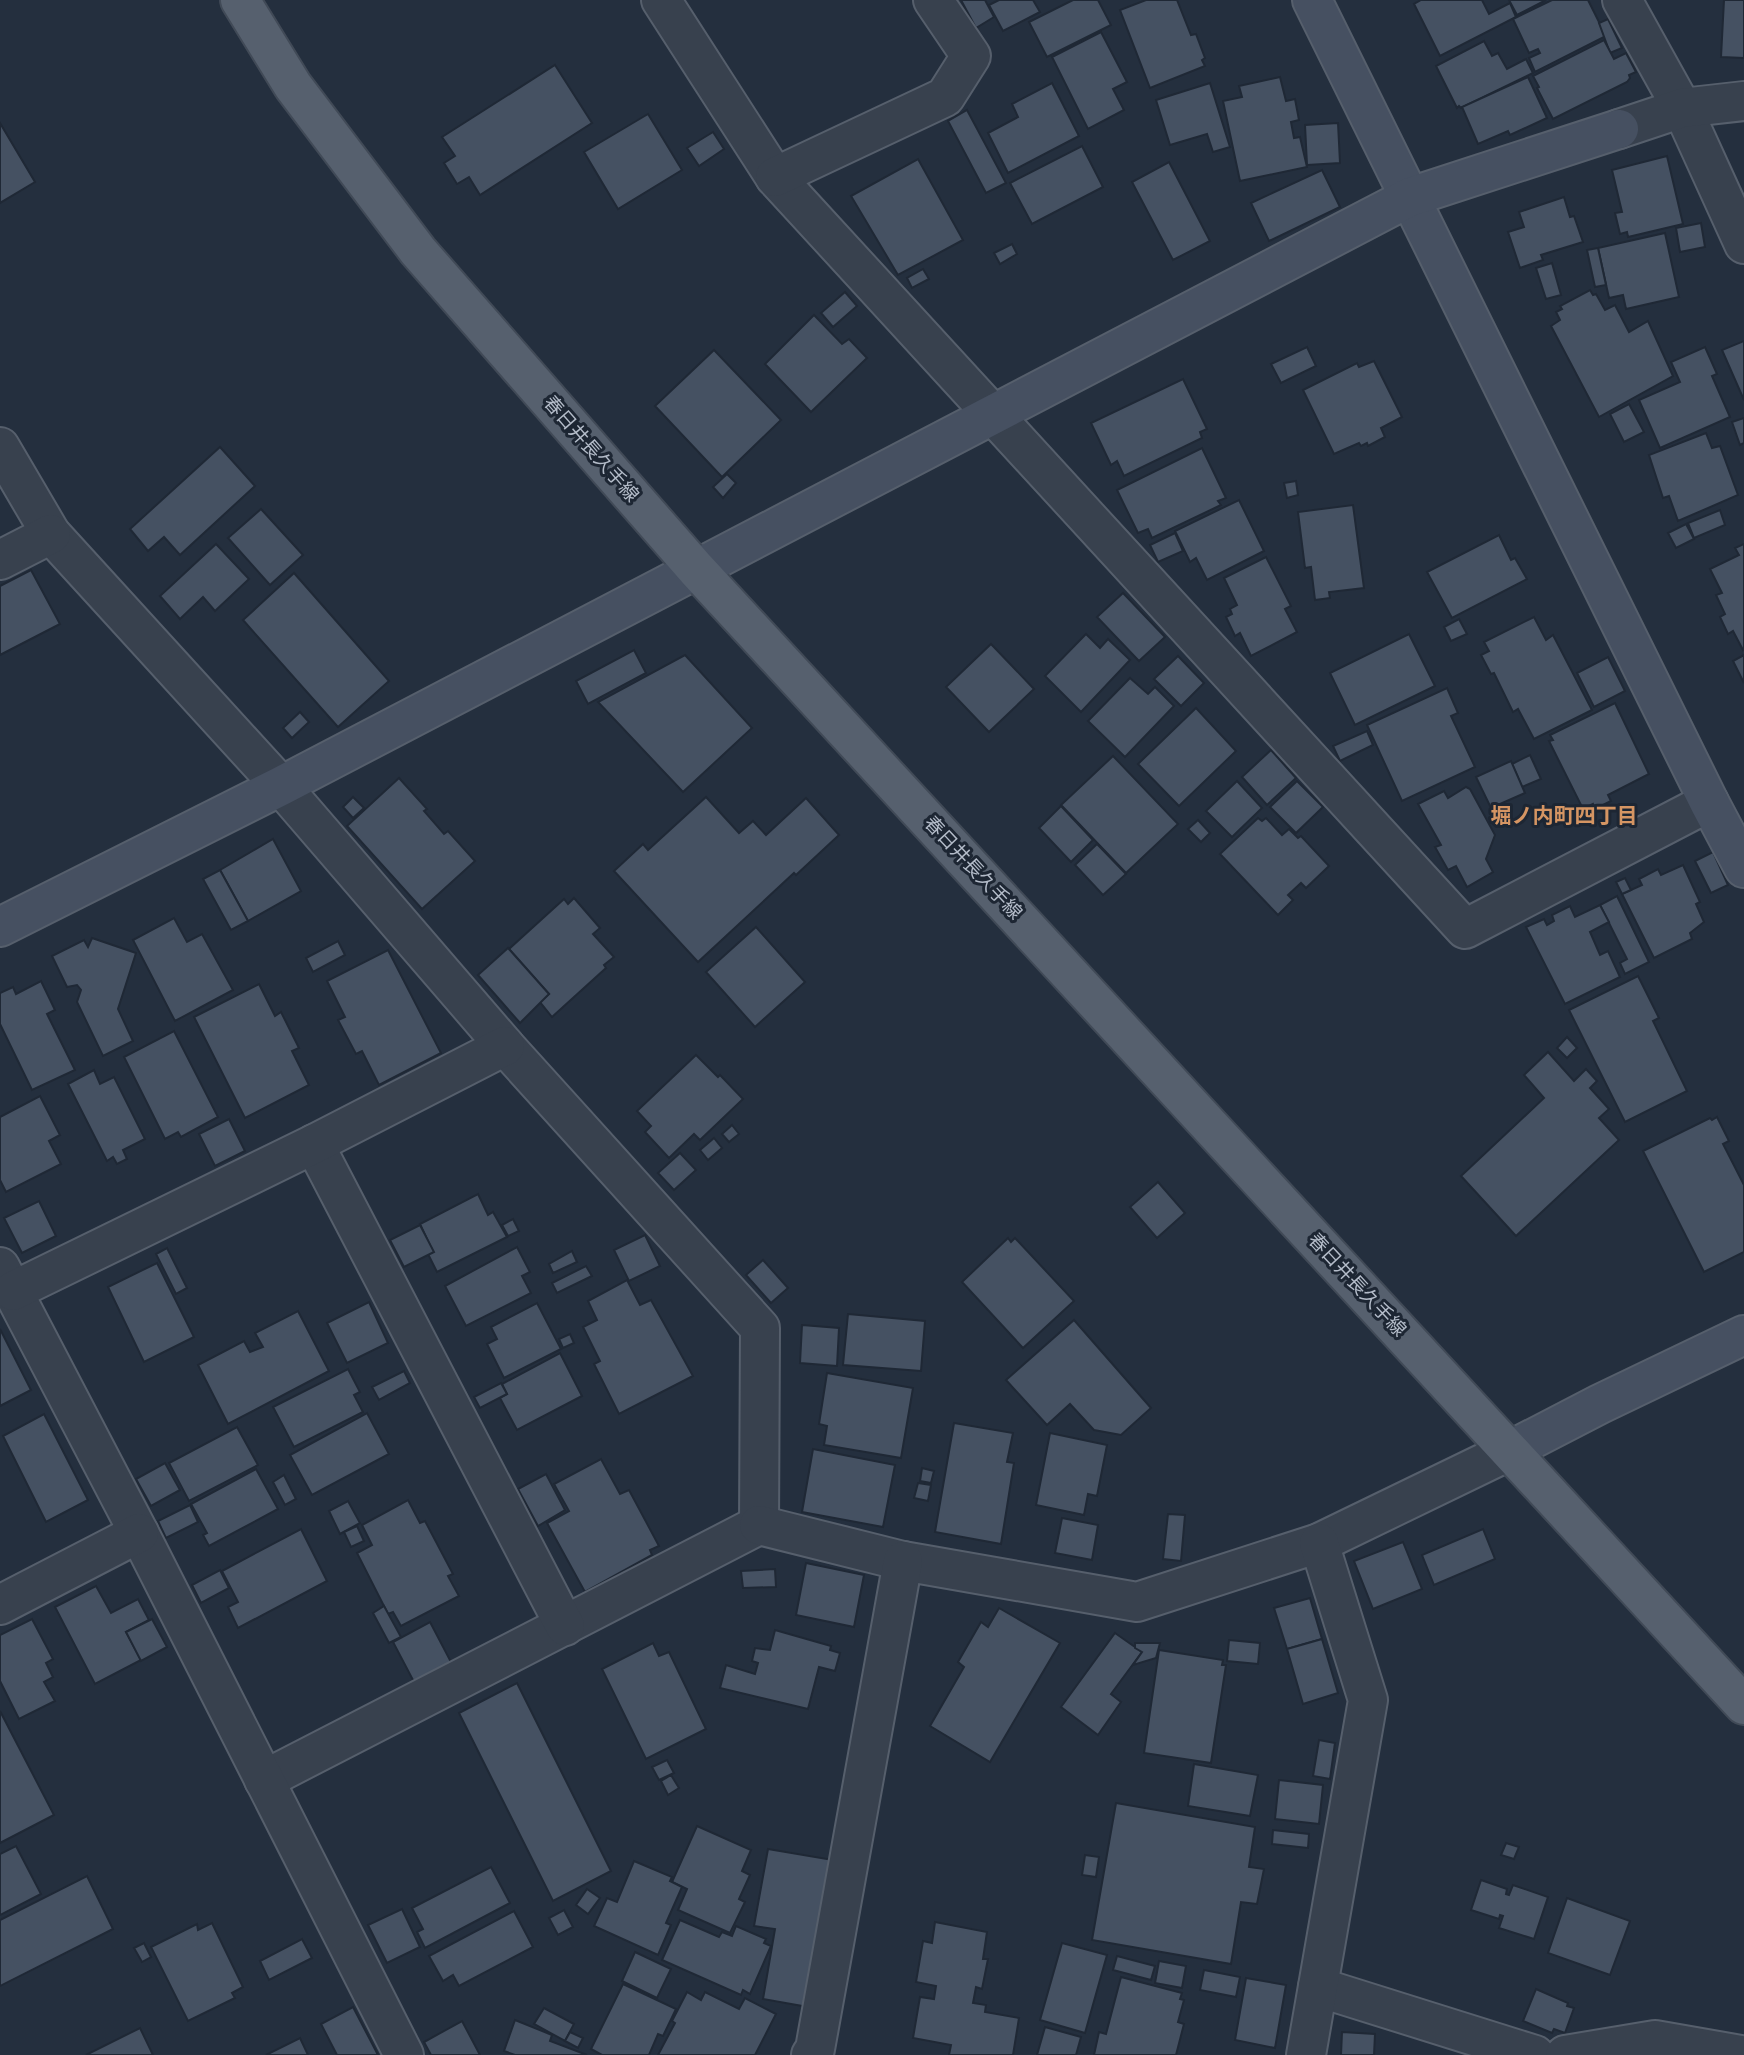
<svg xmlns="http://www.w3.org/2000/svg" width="1744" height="2055" font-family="'Varela Round','Noto Sans JP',sans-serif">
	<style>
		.building { fill: #455162; stroke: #1f2835; stroke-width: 2 }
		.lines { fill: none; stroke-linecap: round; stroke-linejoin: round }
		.street-casing { stroke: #565f6c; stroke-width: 42 }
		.secondary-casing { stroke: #565f6c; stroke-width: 42 }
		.primary-casing { stroke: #414a57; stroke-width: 42 }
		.street { stroke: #38414e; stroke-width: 38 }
		.secondary { stroke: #465061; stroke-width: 38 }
		.primary { stroke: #56606e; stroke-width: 38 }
		.labels { text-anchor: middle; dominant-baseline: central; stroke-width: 6; stroke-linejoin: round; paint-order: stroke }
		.street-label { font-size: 19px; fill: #b4bcc9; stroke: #1d2633 }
		.neighbourhood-label { font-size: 21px; font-weight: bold; fill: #d59563; stroke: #1d2633 }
	</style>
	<rect width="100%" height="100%" fill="#242f3e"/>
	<g class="building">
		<polygon points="961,0 985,0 994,17 976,28"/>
		<polygon points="999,0 1033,0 1040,12 1003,31 989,5"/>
		<polygon points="1073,0 1098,0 1111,25 1047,57 1029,22"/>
		<polygon points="1146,0 1177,0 1191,35 1196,34 1205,58 1202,60 1205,66 1150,88 1120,10"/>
		<polygon points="1421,0 1482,0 1489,14 1510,3 1516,17 1440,56 1414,4"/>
		<polygon points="1509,0 1546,0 1517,15"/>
		<polygon points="1552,0 1588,0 1606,36 1535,72 1529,58 1540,53 1538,49 1529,53 1513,19"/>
		<polygon points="1724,0 1744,0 1744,58 1721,57"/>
		<polygon points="1608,19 1622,48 1610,53 1599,23"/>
		<polygon points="1101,32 1127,82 1113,89 1124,110 1088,129 1052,57"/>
		<polygon points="1604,40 1614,59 1626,53 1636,72 1629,75 1630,78 1627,82 1553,119 1537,88 1539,87 1533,76"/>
		<polygon points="1484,41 1492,56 1498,53 1507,69 1526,59 1533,73 1461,108 1459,106 1457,108 1436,66"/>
		<polygon points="555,65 592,123 480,195 469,177 457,184 444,163 455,156 442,137"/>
		<polygon points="1280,77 1286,101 1295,99 1299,120 1291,122 1294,138 1300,137 1307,167 1240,181 1223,101 1242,97 1239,86"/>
		<polygon points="1528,77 1547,118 1510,135 1508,131 1478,144 1462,107"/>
		<polygon points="1052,83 1079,136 1008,173 988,133 1018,117 1012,104"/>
		<polygon points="1210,83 1230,147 1213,152 1207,134 1170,145 1156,100"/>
		<polygon points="967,110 1006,183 986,193 948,121"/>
		<polygon points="648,114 682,170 618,209 584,152"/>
		<polygon points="0,123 35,182 0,203"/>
		<polygon points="1338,123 1340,163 1307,165 1305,125"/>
		<polygon points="713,132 724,149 699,166 687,148"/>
		<polygon points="1082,146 1103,187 1032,224 1010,183"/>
		<polygon points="1667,156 1683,224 1628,237 1627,232 1620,234 1615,213 1622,212 1612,170"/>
		<polygon points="918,159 963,240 898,275 851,196"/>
		<polygon points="1169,162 1210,241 1173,260 1132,182"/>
		<polygon points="1322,170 1340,207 1269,241 1251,203"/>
		<polygon points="1564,197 1570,217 1574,216 1583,242 1541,255 1543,260 1520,268 1508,232 1524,227 1519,212"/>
		<polygon points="1701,223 1705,247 1680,252 1676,228"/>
		<polygon points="1665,233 1679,297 1626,309 1623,295 1609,298 1598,248"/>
		<polygon points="1012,244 1017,254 1000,264 994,253"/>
		<polygon points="1598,248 1606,285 1595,287 1587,250"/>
		<polygon points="1552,263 1561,295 1546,299 1536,268"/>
		<polygon points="923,269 929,279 912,288 907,278"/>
		<polygon points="1590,290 1593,295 1596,294 1605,310 1615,305 1629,332 1648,321 1673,376 1599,417 1551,326 1560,320 1556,312 1562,309 1560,306"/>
		<polygon points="845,292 857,306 833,327 821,313"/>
		<polygon points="814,315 842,344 849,339 867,358 811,412 765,364"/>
		<polygon points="1744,341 1744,400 1722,350"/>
		<polygon points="1307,347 1316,366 1281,383 1271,364"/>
		<polygon points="1705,347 1717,374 1712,376 1730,417 1660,448 1639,400 1680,382 1671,362"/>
		<polygon points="714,350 781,420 722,477 655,406"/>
		<polygon points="1374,361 1402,417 1381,428 1385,437 1368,446 1367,443 1361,446 1359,443 1334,454 1303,390 1357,363 1359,367"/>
		<polygon points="1183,379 1207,429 1200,432 1202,438 1124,476 1117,461 1111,465 1091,423"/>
		<polygon points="1629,404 1644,432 1624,442 1610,414"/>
		<polygon points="1744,418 1744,443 1740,445 1732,422"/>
		<polygon points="1706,433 1712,448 1720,446 1738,495 1678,521 1669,496 1663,498 1649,455"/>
		<polygon points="220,447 255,486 180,555 164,537 148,551 130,529"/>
		<polygon points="1202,448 1226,498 1218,501 1221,505 1152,538 1148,529 1138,533 1117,490"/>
		<polygon points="727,474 736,483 723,498 713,487"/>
		<polygon points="1296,481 1298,495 1287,498 1284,483"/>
		<polygon points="1239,500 1264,551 1207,580 1196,558 1190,562 1175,531"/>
		<polygon points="1353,505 1364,588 1329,592 1330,598 1315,600 1311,567 1305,568 1298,512"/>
		<polygon points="261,509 303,555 270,585 228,538"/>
		<polygon points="1720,510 1725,525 1694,538 1688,523"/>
		<polygon points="1686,524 1694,539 1676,548 1668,533"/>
		<polygon points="1175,533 1183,551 1158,562 1150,545"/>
		<polygon points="1499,535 1511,560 1515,558 1527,579 1452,618 1427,572"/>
		<polygon points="216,544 249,579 215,611 203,597 180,619 160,596"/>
		<polygon points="1744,544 1744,649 1743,650 1733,631 1728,634 1720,617 1725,614 1716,595 1722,593 1710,569 1739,555 1735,548"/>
		<polygon points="1266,557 1291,606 1285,609 1297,632 1251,656 1240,633 1235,636 1226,617 1232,614 1230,609 1237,605 1224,578"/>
		<polygon points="31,570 60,624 0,655 0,586"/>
		<polygon points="294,573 389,681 338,727 243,620"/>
		<polygon points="1123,593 1165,637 1139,661 1097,617"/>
		<polygon points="1534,617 1546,640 1553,635 1592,710 1534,739 1518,709 1513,712 1494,673 1491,674 1481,655 1489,651 1484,642"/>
		<polygon points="1459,619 1467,634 1451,641 1444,627"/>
		<polygon points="1086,634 1100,648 1108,639 1130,660 1081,712 1045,676"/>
		<polygon points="1409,634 1435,686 1355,725 1330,673"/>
		<polygon points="991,644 1034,689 989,732 946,687"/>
		<polygon points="634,650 646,673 588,704 576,681"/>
		<polygon points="685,655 752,728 683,792 598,702"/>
		<polygon points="1744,655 1744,683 1733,661"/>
		<polygon points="1178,656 1204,683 1181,706 1154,679"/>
		<polygon points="1608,657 1625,691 1594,707 1577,673"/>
		<polygon points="1130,678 1148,694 1155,687 1174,706 1125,757 1088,721"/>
		<polygon points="1447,688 1458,713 1451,716 1475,767 1402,801 1367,725"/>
		<polygon points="1615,703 1649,774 1608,795 1611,801 1595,809 1593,804 1583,809 1549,741 1553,740 1550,735"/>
		<polygon points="1196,708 1236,751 1179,806 1138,764"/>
		<polygon points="300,712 309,722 292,738 283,728"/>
		<polygon points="1367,731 1373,745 1340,761 1333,746"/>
		<polygon points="1271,750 1296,778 1267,805 1242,777"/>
		<polygon points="1530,755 1541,779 1522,787 1512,764"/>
		<polygon points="1113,756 1178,824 1126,873 1061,805"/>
		<polygon points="1511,761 1525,793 1491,808 1476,777"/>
		<polygon points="399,778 427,809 424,811 444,834 448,831 475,861 422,909 347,826"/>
		<polygon points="1237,781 1262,808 1232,837 1206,811"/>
		<polygon points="1297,781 1323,807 1296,833 1270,807"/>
		<polygon points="1466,787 1470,789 1495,835 1486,859 1493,872 1467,887 1456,866 1448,870 1435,847 1441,845 1418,804 1444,791 1448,798"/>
		<polygon points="353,797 364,808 353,818 343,807"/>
		<polygon points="706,797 739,833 753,821 766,835 806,798 839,835 796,875 794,873 698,962 614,871 643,844 648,850"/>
		<polygon points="1061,806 1093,840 1071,862 1039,828"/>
		<polygon points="1258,818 1262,821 1266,818 1282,835 1289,829 1298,838 1301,836 1329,866 1306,888 1301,883 1288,895 1293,900 1278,915 1220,854"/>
		<polygon points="1198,820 1210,833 1201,842 1188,829"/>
		<polygon points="273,839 301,891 248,921 220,870"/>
		<polygon points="1097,844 1126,874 1103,895 1075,865"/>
		<polygon points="1713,852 1728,885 1711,893 1695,861"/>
		<polygon points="1683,865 1700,902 1696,904 1704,922 1690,933 1692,939 1654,958 1622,894 1642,885 1639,879 1658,869 1661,875"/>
		<polygon points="220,870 248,921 231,930 203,879"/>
		<polygon points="1625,878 1631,890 1622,894 1616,882"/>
		<polygon points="1617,896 1649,962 1625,974 1620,963 1627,959 1600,905"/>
		<polygon points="574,898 600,928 593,934 614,957 604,965 606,968 552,1017 540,1002 549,994 509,949 564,899 568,904"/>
		<polygon points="1600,905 1609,922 1590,932 1600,955 1608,951 1620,977 1565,1004 1526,927 1544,919 1547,925 1554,921 1552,915 1570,906 1575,917"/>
		<polygon points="174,918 187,942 202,934 233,990 175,1021 133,940"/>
		<polygon points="756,927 805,982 755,1027 706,972"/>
		<polygon points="92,938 136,953 118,1009 133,1041 103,1056 77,1002 81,990 77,985 67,987 52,956 84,940 88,947"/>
		<polygon points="338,941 345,955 313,972 306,958"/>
		<polygon points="508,948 549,994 520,1023 478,975"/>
		<polygon points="388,950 441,1053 379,1085 362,1051 356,1054 338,1020 345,1017 327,981"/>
		<polygon points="1638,976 1659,1018 1653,1021 1687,1091 1625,1122 1569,1010"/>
		<polygon points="41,981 55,1010 47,1014 75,1070 32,1090 0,1024 0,993 13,987 16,994"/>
		<polygon points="259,984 275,1016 281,1012 299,1048 292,1051 309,1085 245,1118 194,1017"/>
		<polygon points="174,1031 218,1117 181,1137 178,1132 165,1139 124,1057"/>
		<polygon points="1567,1037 1577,1048 1567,1058 1557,1048"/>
		<polygon points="1548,1052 1574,1081 1586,1069 1597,1081 1590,1088 1609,1109 1599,1118 1619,1140 1516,1236 1461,1176 1544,1098 1524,1075"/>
		<polygon points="696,1055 718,1077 720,1075 743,1099 700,1140 694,1134 669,1158 645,1132 651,1126 637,1111"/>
		<polygon points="94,1070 100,1084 114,1077 145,1139 123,1150 127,1159 117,1164 113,1157 107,1161 68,1084"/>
		<polygon points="40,1096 60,1135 49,1141 61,1164 6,1192 0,1180 0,1117"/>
		<polygon points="1717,1117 1729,1141 1723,1144 1744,1185 1744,1252 1704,1272 1643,1151 1710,1118 1712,1120"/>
		<polygon points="229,1119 245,1151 215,1166 199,1134"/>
		<polygon points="732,1125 739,1134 729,1142 722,1134"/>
		<polygon points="714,1138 722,1148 708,1160 700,1150"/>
		<polygon points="680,1153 696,1170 674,1190 658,1173"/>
		<polygon points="1158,1182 1185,1213 1157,1238 1130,1207"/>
		<polygon points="478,1194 488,1215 493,1212 507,1237 437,1272 428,1254 433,1252 420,1224"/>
		<polygon points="39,1201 56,1236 22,1253 4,1218"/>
		<polygon points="513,1219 519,1231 508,1236 502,1225"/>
		<polygon points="420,1225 434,1252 404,1267 390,1240"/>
		<polygon points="645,1235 660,1266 629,1281 614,1250"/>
		<polygon points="1008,1238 1011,1242 1015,1238 1074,1301 1023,1348 962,1282"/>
		<polygon points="517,1247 530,1272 522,1276 531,1293 466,1326 445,1286"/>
		<polygon points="167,1248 187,1288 176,1294 156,1254"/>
		<polygon points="572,1251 577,1262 553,1273 549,1264"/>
		<polygon points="763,1260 788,1288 771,1303 746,1275"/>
		<polygon points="157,1263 194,1337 144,1362 108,1287"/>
		<polygon points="586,1266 592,1276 557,1293 552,1283"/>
		<polygon points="627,1280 640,1305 651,1300 693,1376 619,1414 594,1364 600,1361 583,1327 597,1320 588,1301"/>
		<polygon points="369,1302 388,1343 347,1363 327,1323"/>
		<polygon points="537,1303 561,1349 504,1378 487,1344 497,1339 491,1327"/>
		<polygon points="298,1311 329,1371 228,1424 198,1365 244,1341 250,1352 263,1347 255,1333"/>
		<polygon points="848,1314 925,1321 921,1371 843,1365"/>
		<polygon points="1074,1320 1151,1408 1121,1435 1094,1430 1070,1404 1047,1425 1006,1380"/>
		<polygon points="802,1325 839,1328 837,1366 800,1363"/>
		<polygon points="0,1329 31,1390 0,1406"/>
		<polygon points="570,1334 574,1343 563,1348 559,1339"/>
		<polygon points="560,1353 582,1396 517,1430 500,1398 507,1394 502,1384"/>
		<polygon points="348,1369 360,1392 354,1395 363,1412 294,1447 273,1407"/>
		<polygon points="404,1371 410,1383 379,1400 372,1387"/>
		<polygon points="827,1373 913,1388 901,1458 824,1445 827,1426 819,1424"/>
		<polygon points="501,1383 507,1394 480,1408 474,1397"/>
		<polygon points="367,1413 389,1454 312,1495 290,1455"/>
		<polygon points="44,1414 88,1500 46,1522 3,1436"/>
		<polygon points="954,1423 1013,1433 1007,1462 1014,1463 1001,1544 935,1532"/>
		<polygon points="237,1427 258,1465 189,1501 169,1463"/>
		<polygon points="1050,1433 1107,1445 1097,1496 1088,1494 1084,1515 1036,1505"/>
		<polygon points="813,1449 895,1465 883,1527 802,1512"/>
		<polygon points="601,1459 620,1494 629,1490 659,1546 650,1550 652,1555 585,1592 547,1523 569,1511 554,1484"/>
		<polygon points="165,1463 180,1490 151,1506 136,1479"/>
		<polygon points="922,1468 934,1471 931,1483 920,1481"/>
		<polygon points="256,1469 278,1509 209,1546 203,1535 207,1533 191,1504"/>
		<polygon points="546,1474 565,1510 538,1526 518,1489"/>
		<polygon points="284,1475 296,1499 285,1505 273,1482"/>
		<polygon points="918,1483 931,1485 928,1501 914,1498"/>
		<polygon points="408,1500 420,1523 425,1521 453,1574 448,1576 459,1596 401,1626 393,1612 388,1614 357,1553 372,1545 362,1525"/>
		<polygon points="348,1501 360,1523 340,1534 329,1511"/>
		<polygon points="190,1505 198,1522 166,1538 158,1521"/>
		<polygon points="1168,1514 1185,1515 1181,1561 1163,1559"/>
		<polygon points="1062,1518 1098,1525 1092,1560 1055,1553"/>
		<polygon points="357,1526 364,1541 351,1547 344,1532"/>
		<polygon points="301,1529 327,1581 238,1628 228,1607 238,1602 222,1571"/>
		<polygon points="1483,1529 1495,1559 1434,1585 1422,1555"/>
		<polygon points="1403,1542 1422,1589 1373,1609 1354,1561"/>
		<polygon points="806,1563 864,1575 854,1627 796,1615"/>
		<polygon points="775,1569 776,1587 743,1588 741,1571"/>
		<polygon points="220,1570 229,1588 201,1603 192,1585"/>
		<polygon points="96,1586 111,1613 138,1599 149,1620 126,1632 141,1660 95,1684 55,1607"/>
		<polygon points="1310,1598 1322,1639 1287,1649 1274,1608"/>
		<polygon points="384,1606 401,1637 389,1643 373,1613"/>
		<polygon points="999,1608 1060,1643 990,1762 930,1726 964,1667 958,1662 981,1622 988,1627"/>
		<polygon points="32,1619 53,1659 46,1663 53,1677 44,1682 55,1701 19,1719 0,1681 0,1635"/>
		<polygon points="152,1619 167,1647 141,1661 126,1632"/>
		<polygon points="430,1622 451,1662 414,1682 393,1642"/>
		<polygon points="775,1630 831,1646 830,1650 840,1653 835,1671 819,1667 808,1709 720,1688 726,1665 755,1674 758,1663 752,1661 755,1648 770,1650"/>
		<polygon points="1115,1633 1142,1652 1111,1694 1121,1702 1098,1735 1061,1707"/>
		<polygon points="1322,1639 1338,1693 1303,1704 1287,1649"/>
		<polygon points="1229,1640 1260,1643 1258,1664 1227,1661"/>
		<polygon points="653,1643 659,1656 669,1652 706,1729 646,1759 602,1669"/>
		<polygon points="1135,1643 1160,1643 1156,1658 1133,1665 1142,1652 1135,1648"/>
		<polygon points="1159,1650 1223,1660 1222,1665 1226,1665 1211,1763 1144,1753"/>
		<polygon points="517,1683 611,1871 553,1901 459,1713"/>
		<polygon points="0,1711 54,1815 0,1843"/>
		<polygon points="1319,1740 1335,1743 1330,1779 1313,1776"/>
		<polygon points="667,1760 674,1773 659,1780 652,1767"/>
		<polygon points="1194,1764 1258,1775 1250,1816 1188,1806"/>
		<polygon points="671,1775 679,1788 668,1795 661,1781"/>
		<polygon points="1279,1780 1323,1785 1319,1824 1275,1819"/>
		<polygon points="1116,1803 1255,1827 1249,1867 1264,1869 1257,1904 1241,1902 1231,1964 1092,1940"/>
		<polygon points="697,1826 751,1850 742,1871 750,1875 739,1899 745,1902 730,1933 678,1910 687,1889 672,1882"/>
		<polygon points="1273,1830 1309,1834 1308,1848 1272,1844"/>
		<polygon points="1506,1843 1519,1847 1514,1859 1501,1855"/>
		<polygon points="16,1846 41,1894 0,1915 0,1854"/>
		<polygon points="768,1849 833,1860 808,2007 763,1999 775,1929 754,1926"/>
		<polygon points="1085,1855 1099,1857 1096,1877 1082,1875"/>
		<polygon points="634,1861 672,1877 670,1881 682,1887 666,1923 671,1925 658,1955 594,1926 607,1898 617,1902"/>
		<polygon points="491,1867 510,1903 425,1948 417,1932 423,1929 412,1908"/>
		<polygon points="87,1876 113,1929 0,1986 0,1920"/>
		<polygon points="1481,1880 1507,1889 1506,1894 1509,1895 1513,1885 1548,1897 1534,1939 1499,1928 1503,1916 1500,1915 1499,1919 1471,1910"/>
		<polygon points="587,1889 600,1898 588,1914 576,1905"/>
		<polygon points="1567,1898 1630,1921 1610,1975 1548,1953"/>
		<polygon points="402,1909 420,1947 387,1963 368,1925"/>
		<polygon points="564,1910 573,1927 558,1935 549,1918"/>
		<polygon points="514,1911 533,1947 459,1986 453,1975 443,1981 429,1956"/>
		<polygon points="680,1920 719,1937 722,1932 732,1936 736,1926 766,1939 764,1943 771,1946 750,1994 743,1990 741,1995 662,1960"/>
		<polygon points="935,1922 987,1932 983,1959 988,1959 982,1989 976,1987 973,2003 986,2005 985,2012 1019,2018 1013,2055 949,2055 951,2045 913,2038 920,1997 934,1999 936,1986 916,1982 923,1941 932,1943"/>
		<polygon points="212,1923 243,1987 232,1993 235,1998 188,2021 151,1947 197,1924 198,1930"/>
		<polygon points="302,1939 312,1958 269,1980 260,1961"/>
		<polygon points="144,1943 151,1957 142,1962 134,1948"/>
		<polygon points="1062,1943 1107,1955 1085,2033 1040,2020"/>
		<polygon points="635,1952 671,1969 657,1998 622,1981"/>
		<polygon points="1117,1956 1155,1966 1151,1980 1113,1970"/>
		<polygon points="1159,1961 1186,1966 1182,1988 1155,1983"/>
		<polygon points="1204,1970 1240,1977 1236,1997 1200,1990"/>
		<polygon points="1121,1977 1182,1993 1180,1999 1184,2000 1178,2022 1184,2024 1176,2055 1094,2055 1099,2032 1106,2034"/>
		<polygon points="1246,1978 1286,1985 1275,2048 1235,2040"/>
		<polygon points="623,1984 676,2009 663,2036 658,2034 649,2055 602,2055 591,2049"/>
		<polygon points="1536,1989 1568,2003 1567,2006 1574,2008 1565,2033 1554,2029 1552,2033 1523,2021"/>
		<polygon points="687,1992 701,2000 705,1992 739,2009 745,1998 776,2014 755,2055 658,2055 675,2023 672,2021"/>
		<polygon points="353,2007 378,2055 337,2055 321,2024"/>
		<polygon points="544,2008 574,2024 565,2041 534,2024"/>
		<polygon points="515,2020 552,2035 550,2041 587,2055 515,2055 504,2051"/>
		<polygon points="462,2021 480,2055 431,2055 424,2042"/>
		<polygon points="1045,2027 1081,2037 1076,2055 1037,2055"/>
		<polygon points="140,2028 153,2055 86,2055"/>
		<polygon points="570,2032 583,2038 578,2048 565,2041"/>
		<polygon points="1342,2032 1375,2034 1374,2055 1341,2055"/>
		<polygon points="300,2038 308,2055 266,2055"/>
	</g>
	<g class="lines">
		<defs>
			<g id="street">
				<polyline points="661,0 775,177 1465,929 1709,802"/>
				<polyline points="1622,0 1682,108 1744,244"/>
				<polyline points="1619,129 1682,108 1744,101"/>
				<polyline points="775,177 945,97 971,56 933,0"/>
				<polyline points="0,447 51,534 281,786 505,1046 760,1328 759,1525 264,1780"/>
				<polyline points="0,560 51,534"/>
				<polyline points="314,1144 565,1626"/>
				<polyline points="0,1267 139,1533 404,2055"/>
				<polyline points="13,1291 314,1144 505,1046"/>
				<polyline points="759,1525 903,1561 1137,1602 1319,1543 1511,1450"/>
				<polyline points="0,1605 139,1533"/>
				<polyline points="1318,1987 1535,2055"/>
				<polyline points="811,2055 815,2049 903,1561"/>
				<polyline points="1306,2055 1368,1700 1319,1543"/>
				<polyline points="1565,2055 1655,2040 1741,2055"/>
			</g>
			<g id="secondary">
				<polyline points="1312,0 1709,802 1744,868"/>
				<polyline points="0,927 281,786 1410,197 1619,129"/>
				<polyline points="1511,1450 1600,1404 1744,1335"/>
			</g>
			<polyline id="primary" points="240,0 293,86 418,251 696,569 1744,1705"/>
		</defs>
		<use href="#street" class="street-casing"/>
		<use href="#secondary" class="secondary-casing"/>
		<use href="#primary" class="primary-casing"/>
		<use href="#street" class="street"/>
		<use href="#secondary" class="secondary"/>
		<use href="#primary" class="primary"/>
	</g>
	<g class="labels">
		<g class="street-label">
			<text transform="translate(591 449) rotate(49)">春日井長久手線</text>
			<text transform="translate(973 868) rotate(47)">春日井長久手線</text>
			<text transform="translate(1357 1285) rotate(47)">春日井長久手線</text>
		</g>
		<g class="neighbourhood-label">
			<text x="1564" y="816">堀ノ内町四丁目</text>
		</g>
	</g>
</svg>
